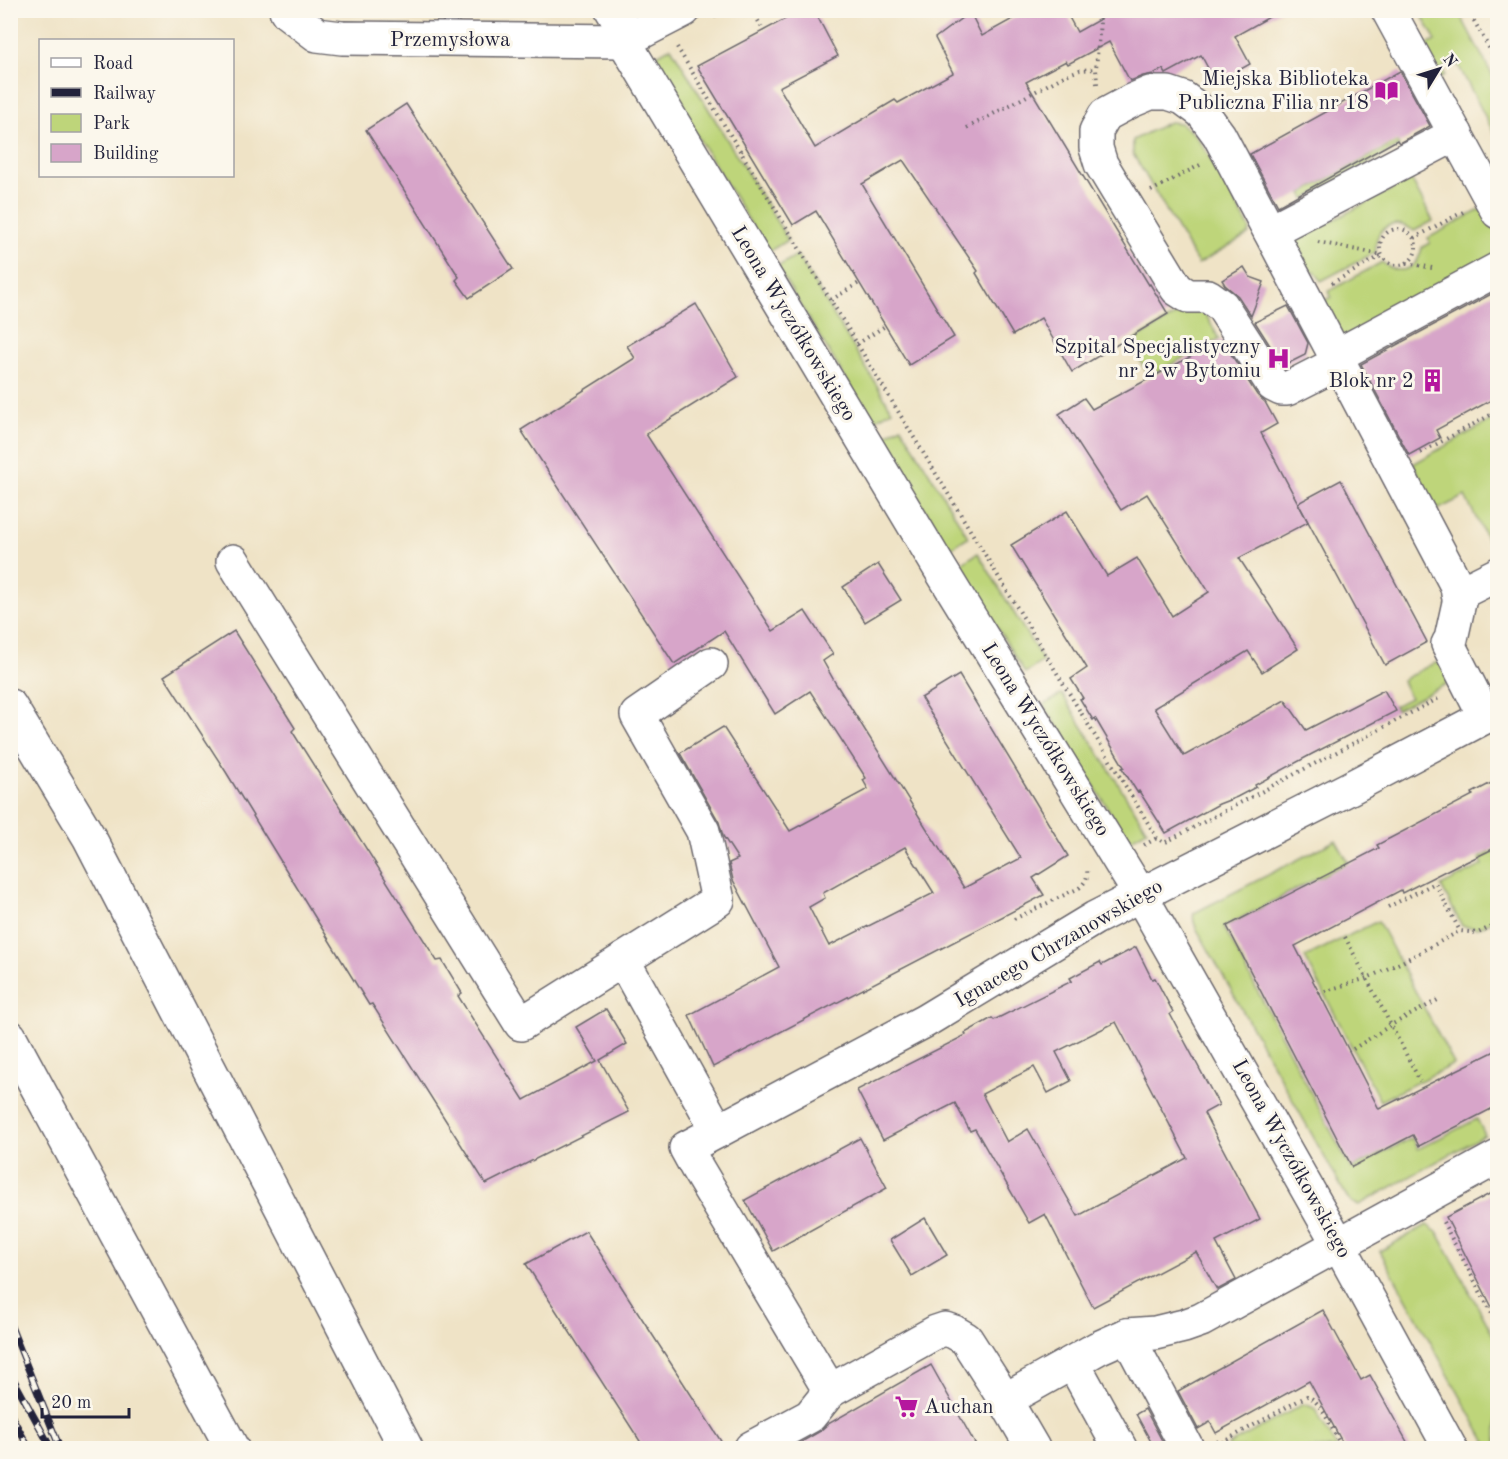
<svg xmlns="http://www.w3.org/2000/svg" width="1508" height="1459" font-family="'Old Standard TT',serif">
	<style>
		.green { fill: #bed57a; stroke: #707c5a; stroke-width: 1.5 }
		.building { fill: #d7a5c9; fill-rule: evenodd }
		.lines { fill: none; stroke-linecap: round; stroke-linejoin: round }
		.minor-casing { stroke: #6a666c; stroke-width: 36 }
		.path { stroke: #6a666c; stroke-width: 4; stroke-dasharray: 1.5 4.5; stroke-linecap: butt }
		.minor { stroke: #fff; stroke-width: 33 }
		.rail-casing { stroke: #22223b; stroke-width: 7 }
		.rail { stroke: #fbf7ec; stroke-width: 4.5; stroke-dasharray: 14; stroke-linecap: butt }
		.labels { text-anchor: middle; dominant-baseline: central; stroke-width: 6; stroke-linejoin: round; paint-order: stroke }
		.street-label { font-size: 21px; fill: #22223b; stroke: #fbf7ec }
		.poi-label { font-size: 21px; fill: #22223b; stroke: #fbf7ec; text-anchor: end }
	</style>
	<rect width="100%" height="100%" fill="#fbf7ec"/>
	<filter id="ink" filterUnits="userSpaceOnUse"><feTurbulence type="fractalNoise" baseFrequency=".0167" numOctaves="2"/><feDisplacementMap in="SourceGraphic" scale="12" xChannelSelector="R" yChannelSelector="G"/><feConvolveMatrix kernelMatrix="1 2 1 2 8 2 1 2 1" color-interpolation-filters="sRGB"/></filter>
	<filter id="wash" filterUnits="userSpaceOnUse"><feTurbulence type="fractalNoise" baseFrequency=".008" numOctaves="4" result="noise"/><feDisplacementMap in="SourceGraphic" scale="24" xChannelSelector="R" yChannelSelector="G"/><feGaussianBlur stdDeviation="1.35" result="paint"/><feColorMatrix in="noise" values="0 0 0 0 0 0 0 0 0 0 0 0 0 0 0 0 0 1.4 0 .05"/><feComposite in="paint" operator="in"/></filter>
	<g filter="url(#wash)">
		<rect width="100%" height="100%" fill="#efe3c6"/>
		<g class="green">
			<polygon points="1410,11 1458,11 1497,84 1497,139 1456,61 1442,68 1445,75 1438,79 1421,47 1435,41 1433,35 1419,11 1407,16"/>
			<polygon points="671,47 788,240 768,252 650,59"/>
			<polygon points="1169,122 1180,123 1194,134 1207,153 1250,229 1249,234 1198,264 1133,154 1133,140"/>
			<polygon points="1397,142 1399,146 1305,199 1302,193"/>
			<path d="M1411,179L1433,221L1414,231C1395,216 1373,227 1376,252L1321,281L1315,271L1306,275L1288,239L1297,228L1311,232Z"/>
			<path d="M1485,207L1497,231V256L1341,341L1321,302L1331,297L1329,291L1382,262C1399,277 1418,270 1422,247L1430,243L1428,238Z"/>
			<polygon points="797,255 892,410 872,422 777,267"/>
			<polygon points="1195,305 1206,315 1219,339 1149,376 1130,343 1191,306"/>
			<polygon points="1497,417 1497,559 1465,496 1437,510 1413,464"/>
			<polygon points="901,426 968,537 949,549 881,438"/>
			<polygon points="978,553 1043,661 1025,673 959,565"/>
			<polygon points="1434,663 1442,664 1452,681 1396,710 1394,706 1410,698 1402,681 1402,680"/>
			<polygon points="1062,694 1147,830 1128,841 1044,705"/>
			<path d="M1336,840L1348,862L1224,927L1351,1169L1412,1138L1418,1149L1477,1119L1485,1135L1359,1205L1353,1203L1347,1197L1203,940C1199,932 1191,922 1194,913Z"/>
			<polygon points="1497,849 1497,919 1478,928 1462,926 1441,886 1483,865 1480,858"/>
			<polygon points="1378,921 1454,1064 1380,1101 1305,957"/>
			<polygon points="1427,1225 1438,1233 1497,1342 1497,1448 1489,1448 1380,1251"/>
			<polygon points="1302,1405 1307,1405 1314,1408 1337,1448 1229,1448 1228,1445"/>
		</g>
		<g id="blocks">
			<g class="building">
				<polygon points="802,10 814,10 838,56 779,87 815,148 895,100 898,103 953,73 935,38 970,12 982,36 1029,10 1065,10 1077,32 1116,10 1282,10 1235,36 1250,64 1216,83 1201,55 1166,74 1163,69 1153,74 1143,76 1130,81 1109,42 1068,64 1066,61 1026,82 1149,285 1150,284 1168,314 1072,372 1041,318 1013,335 976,273 978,271 903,160 862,184 954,337 909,365 816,211 793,225 697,66"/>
				<polygon points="1400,71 1430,126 1399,143 1397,140 1278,206 1250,154"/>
				<polygon points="406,104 513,269 469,298 456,280 459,277 366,130"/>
				<polygon points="1244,267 1250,277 1264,282 1251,316 1238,296 1225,285 1222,280"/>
				<polygon points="1497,291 1497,397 1436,430 1440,438 1409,455 1361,364"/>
				<path d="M696,304L738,377L646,434L773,631L805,611L833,654L823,661L836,684L964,888L1021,858L921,698L959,675L1068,856L1033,878L1044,895L713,1067L689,1015L779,967L733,880L729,863L738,859L723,836L719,822L680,753L723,727L790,831L868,789L863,780L866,778L810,691L775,714L724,631L674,664L521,430L635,358L627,346ZM905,847L934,893L829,946L809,907L825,898L823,893Z"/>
				<polygon points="1288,306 1308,343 1305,355 1283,366 1255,322"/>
				<polygon points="1222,340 1257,395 1265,402 1277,424 1261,433 1308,522 1239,558 1298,649 1262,672 1248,651 1154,708 1184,756 1285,700 1306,730 1384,690 1396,711 1312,754 1255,785 1256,787 1237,797 1219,804 1166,833 1139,791 1137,792 1122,768 1124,767 1095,718 1093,720 1080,699 1083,698 1071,679 1087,668 1011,545 1067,511 1107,576 1137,558 1172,616 1209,592 1147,494 1121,510 1059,414 1084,398 1092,409"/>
				<polygon points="1341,480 1427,642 1385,665 1298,503"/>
				<polygon points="878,564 901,600 865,622 843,587"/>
				<polygon points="234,631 295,728 292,731 437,961 442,960 462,993 458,996 524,1100 597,1061 576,1027 606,1009 627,1044 600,1060 629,1112 486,1184 372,1004 369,1005 226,772 164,676"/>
				<polygon points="1497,780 1497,847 1462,864 1461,863 1402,893 1401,890 1295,946 1379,1109 1497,1050 1497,1106 1419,1146 1413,1135 1352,1167 1227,926 1379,848 1377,845 1473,795 1472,793"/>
				<path d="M1136,947L1152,979L1155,978L1173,1012L1170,1014L1219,1105L1204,1113L1260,1219L1216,1242L1236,1280L1217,1290L1196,1252L1093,1307L1045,1214L1029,1223L975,1129L970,1131L955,1103L883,1140L857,1090L966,1035L965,1033L992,1018L994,1020L1072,981L1070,978L1100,962L1102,965ZM1116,1022L1187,1158L1078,1216L1028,1129L1007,1142L982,1094L1034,1067L1048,1093L1071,1081L1056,1052Z"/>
				<polygon points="860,1138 887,1188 773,1251 745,1200"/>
				<polygon points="1497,1190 1497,1317 1446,1217"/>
				<polygon points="925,1218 947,1255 912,1276 890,1240"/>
				<polygon points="586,1231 621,1286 726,1449 645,1449 526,1264"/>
				<polygon points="1323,1310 1361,1380 1370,1375 1411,1449 1346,1449 1309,1381 1216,1433 1210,1422 1198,1429 1178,1391"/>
				<polygon points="931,1365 978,1449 789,1449 819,1432 828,1424"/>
				<polygon points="1145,1409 1166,1448 1165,1449 1155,1449 1136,1414"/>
			</g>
		</g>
	</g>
	<g filter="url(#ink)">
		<use href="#blocks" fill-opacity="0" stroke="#6a666c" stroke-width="1.5"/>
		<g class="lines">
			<defs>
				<g id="minor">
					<polyline points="286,10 288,13 317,35 342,38 624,41 684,10"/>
					<polyline points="612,10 629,38"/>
					<polyline points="1388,10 1498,212"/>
					<polyline points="624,41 939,567 1141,896 1339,1245 1450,1448"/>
					<polyline points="1270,231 1456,134"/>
					<polyline points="1336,356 1498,269"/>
					<polyline points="1340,362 1287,389 1281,389 1273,385 1222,306 1208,296 1188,296 1177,289 1101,164 1096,148 1096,131 1105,115 1131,101 1150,93 1168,93 1183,98 1202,112 1219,135 1456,584 1460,598 1451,639 1448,644 1485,717"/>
					<polyline points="233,561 521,1024 718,900 703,831 637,715 711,664"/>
					<polyline points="1458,594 1498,574"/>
					<polyline points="10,706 89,837 406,1448"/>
					<polyline points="623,960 718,1131"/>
					<polyline points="10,1037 232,1448"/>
					<polyline points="1127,1335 1187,1448"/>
					<polyline points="1073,1363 1120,1448"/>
					<polyline points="1005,1400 1098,1348 1127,1335 1155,1333 1184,1326 1201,1320 1498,1157"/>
					<polyline points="751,1448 810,1416 830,1391"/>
					<polyline points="1033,1448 1005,1400 966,1339 954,1332 945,1329 936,1332 830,1391 697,1168 686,1148 925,1021 1095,918 1350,788 1498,710"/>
				</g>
			</defs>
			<use href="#minor" class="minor-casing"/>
			<g class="path">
				<polyline points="752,10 764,31"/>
				<polyline points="1468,10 1498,64"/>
				<polyline points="714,17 727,10"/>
				<polyline points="677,47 1157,838 1164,843 1441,697"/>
				<polyline points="1097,84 1096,69 1101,10"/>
				<polyline points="967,128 1066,75 1080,70 1096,69"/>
				<polyline points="741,151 746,147"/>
				<polyline points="1151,191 1200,165"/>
				<circle cx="1398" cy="247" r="18"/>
				<polyline points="1414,238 1463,212"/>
				<polyline points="1318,242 1382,255"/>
				<polyline points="1407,263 1432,268"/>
				<polyline points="1332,283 1381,256"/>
				<polyline points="831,300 859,283"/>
				<polyline points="857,344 885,326"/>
				<polyline points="1420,453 1498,411"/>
				<polyline points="1144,845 1157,838"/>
				<polyline points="1388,907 1435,883 1460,931"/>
				<path d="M1014,919L1079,888C1086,882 1088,877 1087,869"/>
				<polyline points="1345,937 1420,1081"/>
				<polyline points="1319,993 1367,978 1400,963 1460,931 1478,933 1498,923"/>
				<polyline points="1353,1049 1391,1025 1438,1000"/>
				<polyline points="1443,1222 1498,1325"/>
				<path d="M1216,1441L1218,1442H1223L1307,1396C1321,1400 1335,1435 1342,1448"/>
			</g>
			<use href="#minor" class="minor"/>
			<defs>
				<g id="rail">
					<polyline points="10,1324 60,1448"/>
					<polyline points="10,1373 51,1448"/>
					<polyline points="10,1413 29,1448"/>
				</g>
			</defs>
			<use href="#rail" class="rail-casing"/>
			<use href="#rail" class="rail"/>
		</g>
	</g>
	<defs>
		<symbol id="library-bare" viewBox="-9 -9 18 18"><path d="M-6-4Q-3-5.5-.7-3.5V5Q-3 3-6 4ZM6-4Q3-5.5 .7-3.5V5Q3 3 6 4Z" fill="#b5179e" stroke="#fbf7ec" stroke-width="2.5" paint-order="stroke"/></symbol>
		<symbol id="hospital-bare" viewBox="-9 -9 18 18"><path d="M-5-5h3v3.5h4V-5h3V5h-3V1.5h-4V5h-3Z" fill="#b5179e" stroke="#fbf7ec" stroke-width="2.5" paint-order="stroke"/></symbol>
		<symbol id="building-bare" viewBox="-9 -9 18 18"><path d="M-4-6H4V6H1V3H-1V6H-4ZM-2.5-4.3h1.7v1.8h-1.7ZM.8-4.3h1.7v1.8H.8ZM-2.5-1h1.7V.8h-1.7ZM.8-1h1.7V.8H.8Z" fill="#b5179e" stroke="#fbf7ec" stroke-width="2.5" paint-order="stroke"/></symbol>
		<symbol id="supermarket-bare" viewBox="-9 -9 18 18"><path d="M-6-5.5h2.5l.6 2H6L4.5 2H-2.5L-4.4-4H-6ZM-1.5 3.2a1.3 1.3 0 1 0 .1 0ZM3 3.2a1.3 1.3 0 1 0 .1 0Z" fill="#b5179e" stroke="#fbf7ec" stroke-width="2.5" paint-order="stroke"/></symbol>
	</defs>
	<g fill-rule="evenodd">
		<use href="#library-bare" x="1370" y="74" width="33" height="33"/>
		<use href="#hospital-bare" x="1262" y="342" width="33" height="33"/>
		<use href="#building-bare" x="1416" y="364" width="33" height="33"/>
		<use href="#supermarket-bare" x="890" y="1390" width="33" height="33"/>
	</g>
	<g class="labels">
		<g class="street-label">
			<text x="450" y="40">Przemysłowa</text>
			<text transform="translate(793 324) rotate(59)">Leona Wyczółkowskiego</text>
			<text transform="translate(1045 740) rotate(58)">Leona Wyczółkowskiego</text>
			<text transform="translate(1059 944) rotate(-30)">Ignacego Chrzanowskiego</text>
			<text transform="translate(1291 1159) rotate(61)">Leona Wyczółkowskiego</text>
		</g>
		<g class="poi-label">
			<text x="1369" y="79">Miejska Biblioteka<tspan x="1369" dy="24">Publiczna Filia nr 18</tspan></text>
			<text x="1261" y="347">Szpital Specjalistyczny<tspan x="1261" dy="24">nr 2 w Bytomiu</tspan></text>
			<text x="1414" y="381">Blok nr 2</text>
			<text x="924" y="1407" text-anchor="start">Auchan</text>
		</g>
	</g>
	<rect width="1508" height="1459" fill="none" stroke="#fbf7ec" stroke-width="36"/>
	<rect x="39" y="39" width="195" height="138" fill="#fbf7ec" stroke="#a4a2a5" stroke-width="1.5"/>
	<rect x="51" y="58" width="30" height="9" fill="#ffffff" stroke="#a4a2a5" stroke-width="1.5"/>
	<text x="93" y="69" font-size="18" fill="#22223b">Road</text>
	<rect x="51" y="88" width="30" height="9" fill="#22223b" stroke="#a4a2a5" stroke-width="1.5"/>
	<text x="93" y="99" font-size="18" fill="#22223b">Railway</text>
	<rect x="51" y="114" width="30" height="18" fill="#bed57a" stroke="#a4a2a5" stroke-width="1.5"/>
	<text x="93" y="129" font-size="18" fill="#22223b">Park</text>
	<rect x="51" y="144" width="30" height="18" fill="#d7a5c9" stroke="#a4a2a5" stroke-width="1.5"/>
	<text x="93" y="159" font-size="18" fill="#22223b">Building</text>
	<g transform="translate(1439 69) rotate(52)" stroke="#fbf7ec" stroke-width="4.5" paint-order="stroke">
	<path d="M0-4.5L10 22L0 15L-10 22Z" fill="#22223b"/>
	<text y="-9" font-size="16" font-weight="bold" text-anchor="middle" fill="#22223b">N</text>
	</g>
	<path d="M42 1408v9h87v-9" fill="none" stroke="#22223b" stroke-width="3"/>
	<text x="51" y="1408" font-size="18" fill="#22223b" stroke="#fbf7ec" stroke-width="4.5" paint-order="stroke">20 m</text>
</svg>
